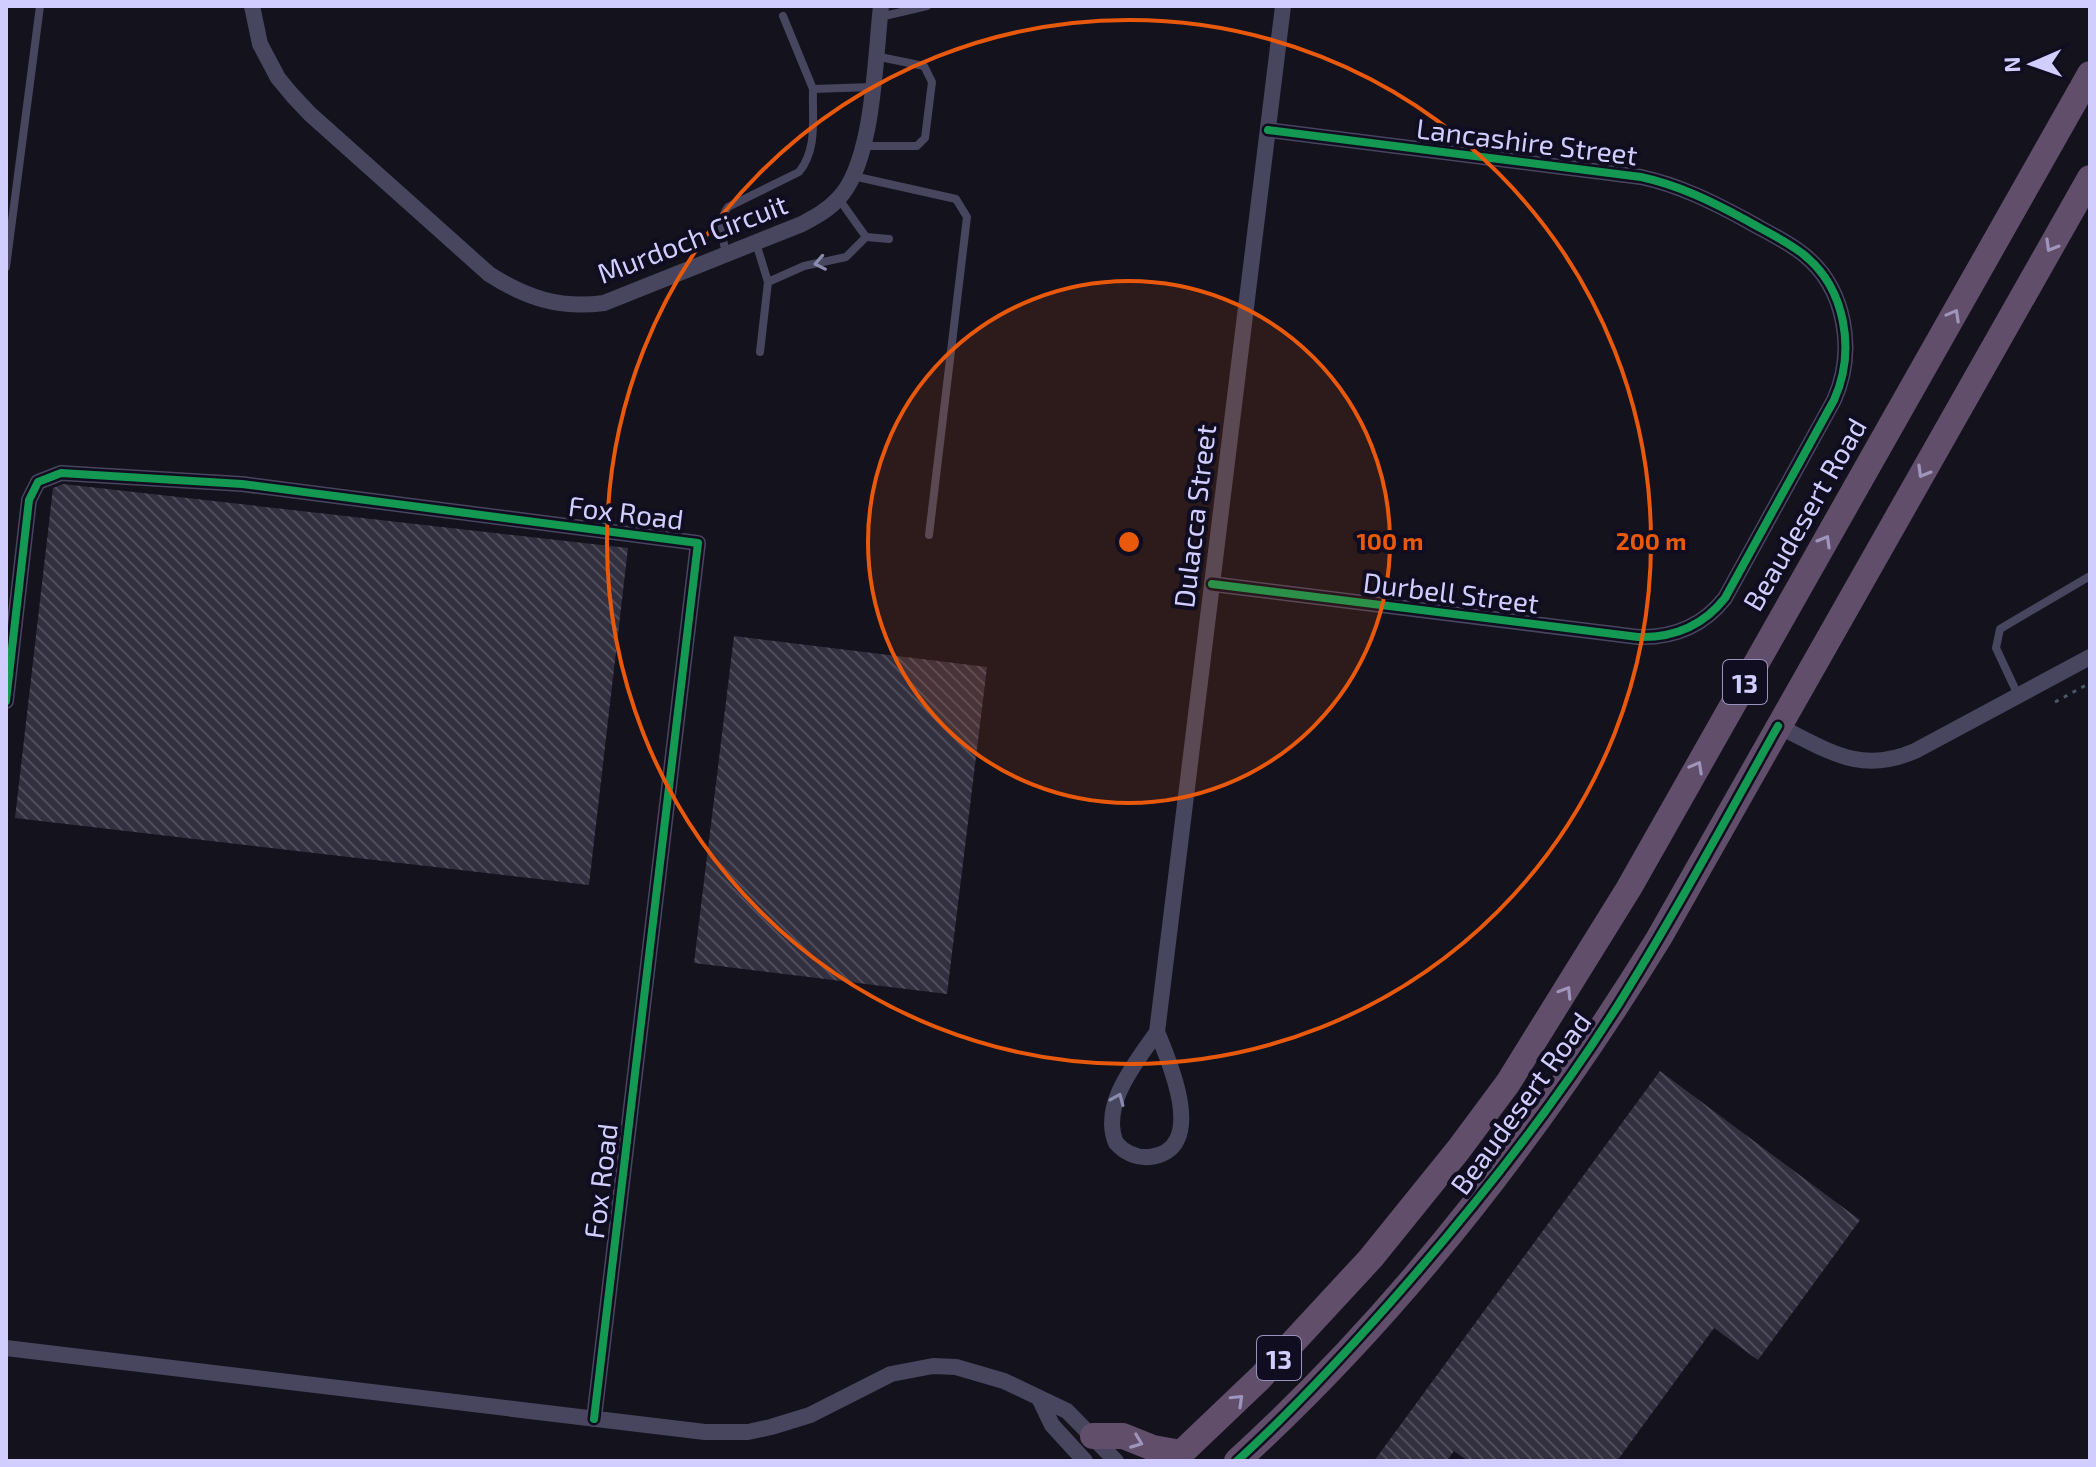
<svg xmlns="http://www.w3.org/2000/svg" width="2096" height="1467" font-family="'Exo 2',sans-serif">
	<style>
		.building { fill: url(#building-back-hatch) }
		.lines { fill: none; stroke-linecap: round; stroke-linejoin: round }
		.path { stroke: #4a5966; stroke-width: 3; stroke-dasharray: 4 6; stroke-linecap: butt }
		.service { stroke: #47465e; stroke-width: 8 }
		.minor { stroke: #47465e; stroke-width: 16 }
		.trunk { stroke: #604e6a; stroke-width: 26 }
		.cycleway-casing { stroke: #100d21; stroke-width: 13 }
		.cycleway { stroke: #139951; stroke-width: 8 }
		.oneway { stroke: #9f94bc }
		.oneway2 { stroke: #8c8aae }
		.ring { fill: none; stroke: #e8590c; stroke-width: 4 }
		.labels { text-anchor: middle; dominant-baseline: central; stroke-width: 8; stroke-linejoin: round; paint-order: stroke }
		.shield { fill: #100d21; stroke: #9893bc; stroke-width: 2 }
		.shield-label { font-size: 26px; font-weight: bold; fill: #d2cdff }
		.street-label { font-size: 28px; fill: #d2cdff; stroke: #100d21 }
		.centre { fill: #e8590c; stroke: #100d21; stroke-width: 4 }
		.ring-label { font-size: 24px; text-anchor: middle; font-weight: bold; fill: #e8590c; stroke: #100d21; stroke-width: 8; stroke-linejoin: round; paint-order: stroke }
	</style>
	<defs>
		<pattern id="building-back-hatch" width="6" height="6" patternUnits="userSpaceOnUse" patternTransform="scale(2)"><rect width="6" height="6" fill="#322f3f"/><path d="M-1 5l2 2M0 0l6 6M5-1l2 2" fill="none" stroke="#4f4c5c"/></pattern>
	</defs>
	<rect width="100%" height="100%" fill="#14121d"/>
	<g class="building">
		<polygon points="63,484 628,548 589,885 15,818 53,488"/>
		<polygon points="734,636 987,667 947,994 694,963"/>
		<polygon points="1660,1071 1860,1220 1758,1360 1714,1328 1617,1461 1468,1461 1454,1451 1447,1461 1374,1461"/>
	</g>
	<g class="lines">
		<polyline class="path" points="2055,702 2090,683"/>
		<g class="service">
			<polyline points="783,16 813,89"/>
			<polyline points="880,17 927,6"/>
			<polyline points="865,146 917,146 925,138 932,82 924,66 875,56"/>
			<polyline points="853,176 956,199 967,217 929,535"/>
			<polyline points="839,199 866,237"/>
			<polyline points="756,243 768,282 760,352"/>
			<path d="M726,254C723,238 717,221 728,207L799,172C818,149 812,117 813,89L872,87"/>
			<polyline points="6,267 40,6"/>
			<polyline points="768,282 804,266 846,257 866,237 889,239"/>
			<polyline points="2018,695 1996,648 2000,629 2090,576"/>
		</g>
		<g class="minor">
			<path d="M252,6L260,44L278,78L293,96L310,114L489,274C526,298 560,309 604,303L802,224C815,217 828,210 838,199C874,163 875,57 881,6"/>
			<path d="M1212,584L1638,637C1673,638 1703,626 1725,598L1834,400C1856,351 1846,288 1803,254C1785,240 1763,230 1744,219C1711,201 1678,185 1641,177L1268,130"/>
			<polyline points="6,701 29,500 38,482 61,473 242,484 698,543 594,1419"/>
			<path d="M1778,726C1828,750 1859,775 1915,751L2090,657"/>
			<path d="M1157,1032C1170,1063 1208,1150 1150,1157C1136,1158 1125,1153 1116,1143C1100,1105 1136,1062 1157,1032L1283,6"/>
			<polyline points="6,1348 705,1432 748,1432 771,1427 810,1415 891,1374 933,1366 956,1367 1004,1381 1067,1411 1116,1461"/>
			<polyline points="1040,1400 1052,1425 1085,1461"/>
		</g>
		<g class="trunk">
			<polyline points="1093,1436 1123,1436 1153,1448 1181,1453"/>
			<polyline points="1173,1461 1260,1378 1371,1258 1459,1149 1508,1083 1629,888 2090,74"/>
			<path d="M1237,1461C1403,1310 1542,1128 1659,938L2090,178"/>
		</g>
		<defs>
			<g id="cycleway">
				<path d="M1212,584L1638,637C1673,638 1703,626 1725,598L1834,400C1856,351 1846,288 1803,254C1785,240 1763,230 1744,219C1711,201 1678,185 1641,177L1268,130"/>
				<polyline points="6,701 29,500 38,482 61,473 242,484 698,543 594,1419"/>
				<path d="M1237,1461C1291,1412 1341,1358 1389,1304C1472,1210 1551,1111 1618,1005C1675,914 1726,819 1778,726"/>
			</g>
		</defs>
		<use href="#cycleway" class="cycleway-casing"/>
		<use href="#cycleway" class="cycleway"/>
	</g>
	<defs><path id="oneway-chevron" d="M-2-3.5L2.5 0L-2 3.5" fill="none" stroke-width="1.6" stroke-linecap="round" stroke-linejoin="round" transform="scale(2)"/></defs>
	<g class="oneway">
		<use href="#oneway-chevron" transform="translate(2051 246) rotate(120)"/>
		<use href="#oneway-chevron" transform="translate(1954 315) rotate(-61)"/>
		<use href="#oneway-chevron" transform="translate(1923 472) rotate(120)"/>
		<use href="#oneway-chevron" transform="translate(1825 541) rotate(-60)"/>
		<use href="#oneway-chevron" transform="translate(1697 767) rotate(-61)"/>
		<use href="#oneway-chevron" transform="translate(1566 992) rotate(-58)"/>
		<use href="#oneway-chevron" transform="translate(1238 1400) rotate(-44)"/>
		<use href="#oneway-chevron" transform="translate(1137 1442) rotate(21)"/>
	</g>
	<g class="oneway2">
		<use href="#oneway-chevron" transform="translate(820 263) rotate(169)"/>
		<use href="#oneway-chevron" transform="translate(1118 1099) rotate(-67)"/>
	</g>
	<circle cx="1129" cy="542" r="261" fill="#e8590c" fill-opacity=".12"/>
	<g class="ring">
		<circle cx="1129" cy="542" r="261"/>
		<circle cx="1129" cy="542" r="522"/>
	</g>
	<g class="labels">
		<g class="shield">
			<rect x="1723" y="660" width="44" height="44" rx="6"/>
			<rect x="1257" y="1336" width="44" height="44" rx="6"/>
		</g>
		<g class="shield-label">
			<text x="1745" y="682">13</text>
			<text x="1279" y="1358">13</text>
		</g>
		<g class="street-label">
			<text transform="translate(1527 141) rotate(7)">Lancashire Street</text>
			<text transform="translate(692 238) rotate(-21)">Murdoch Circuit</text>
			<text transform="translate(626 512) rotate(7)">Fox Road</text>
			<text transform="translate(1804 514) rotate(-60)">Beaudesert Road</text>
			<text transform="translate(1194 516) rotate(-83)">Dulacca Street</text>
			<text transform="translate(1451 592) rotate(7)">Durbell Street</text>
			<text transform="translate(1520 1103) rotate(-54)">Beaudesert Road</text>
			<text transform="translate(600 1181) rotate(-83)">Fox Road</text>
		</g>
	</g>
	<circle cx="1129" cy="542" r="12" class="centre"/>
	<g class="ring-label">
		<text x="1390" y="550">100 m</text>
		<text x="1651" y="550">200 m</text>
	</g>
	<rect width="2096" height="1467" fill="none" stroke="#d2cdff" stroke-width="16"/>
	<g transform="translate(2032 64) rotate(268)" stroke="#100d21" stroke-width="6" paint-order="stroke">
	<path d="M0-6L14 30L0 20L-14 30Z" fill="#d2cdff"/>
	<text y="-12" font-size="22" font-weight="bold" text-anchor="middle" fill="#d2cdff">N</text>
	</g>
</svg>
